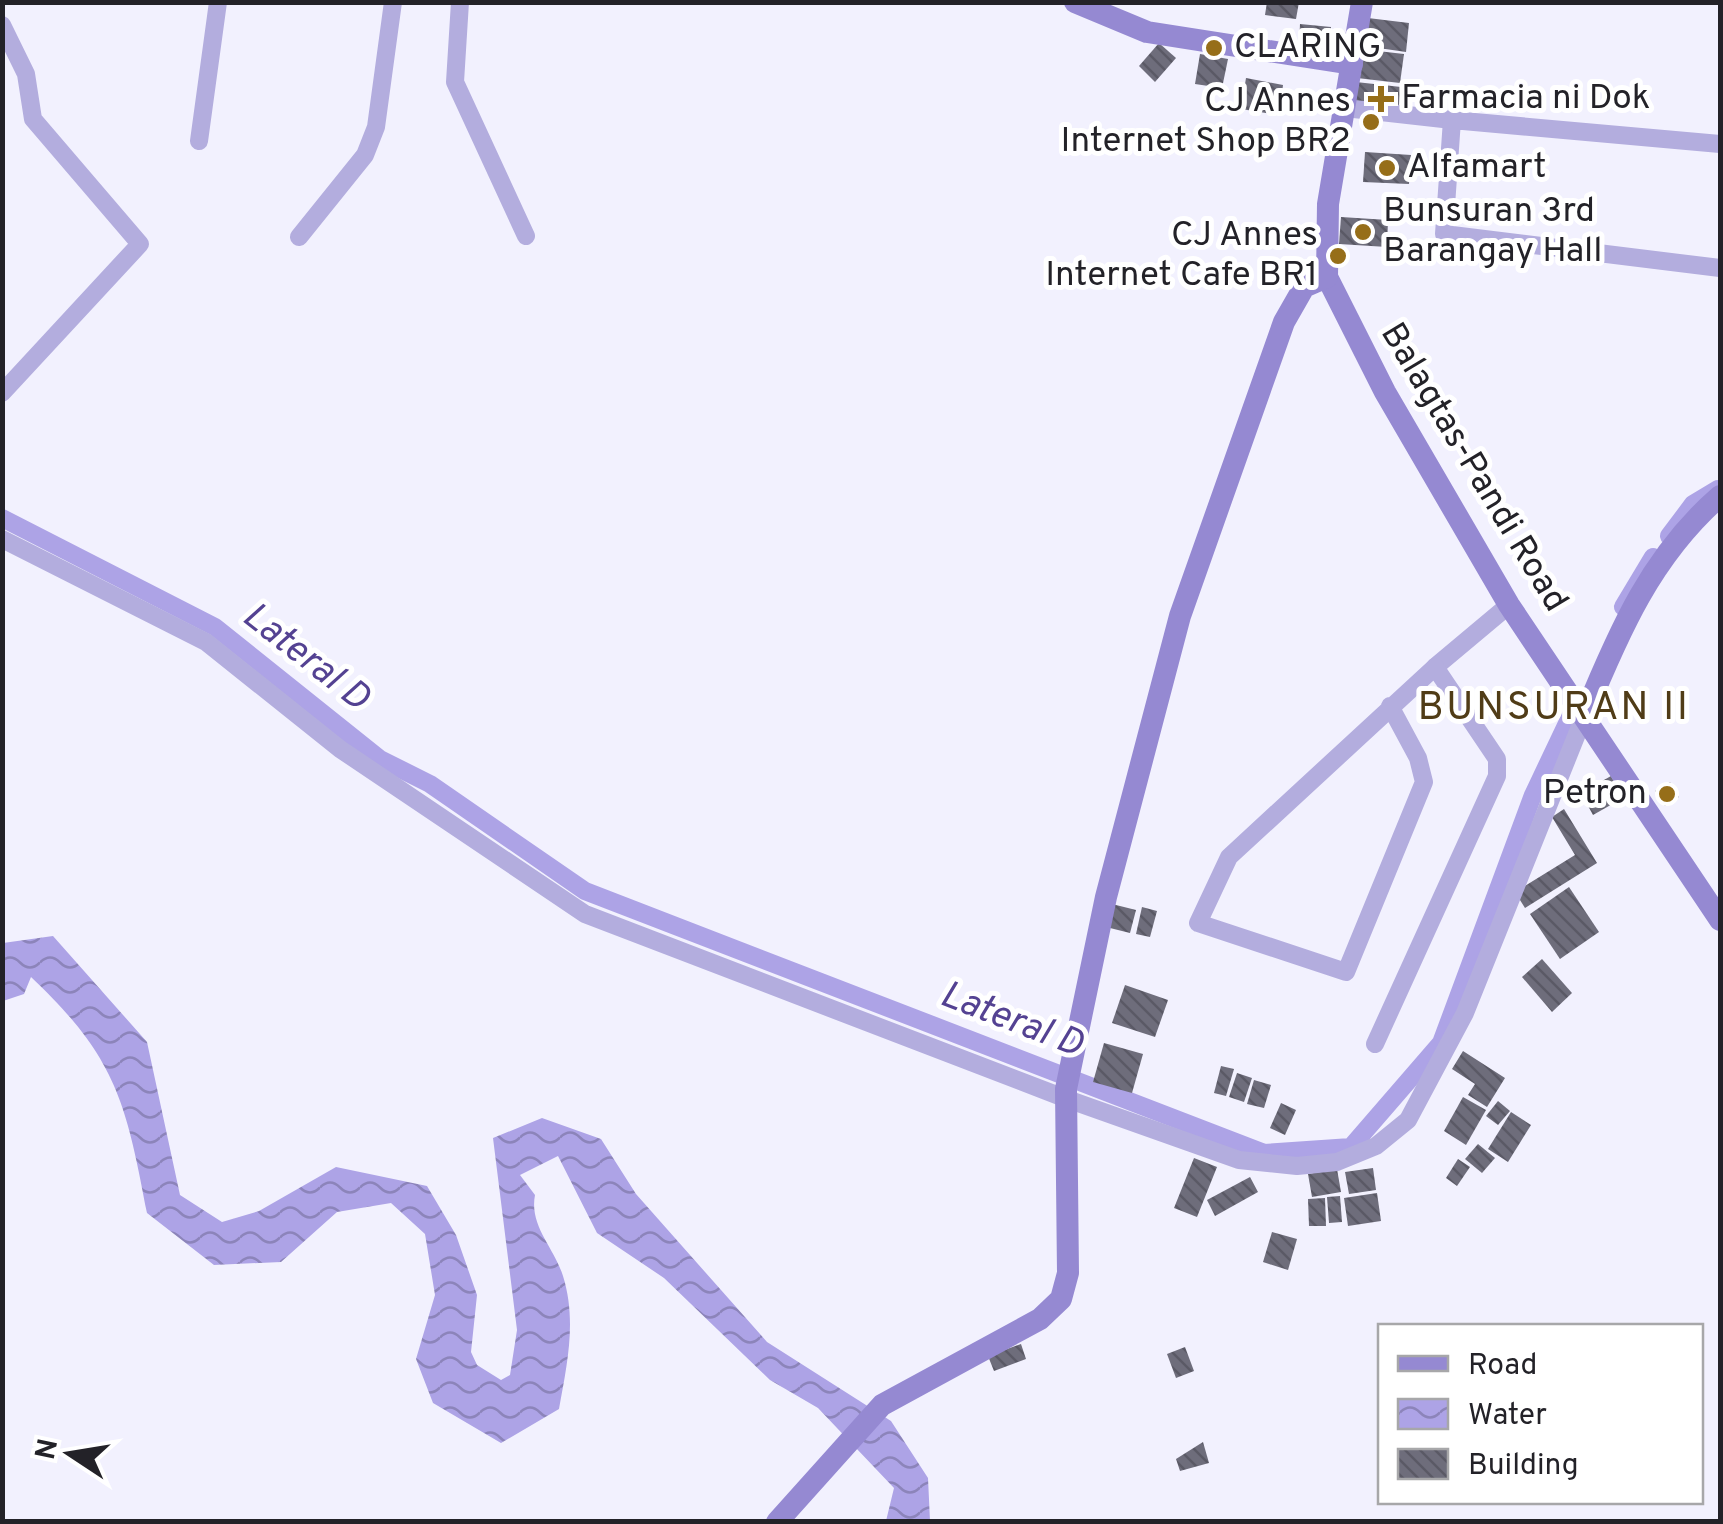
<svg xmlns="http://www.w3.org/2000/svg" width="1723" height="1524" font-family="Overpass,sans-serif">
	<style>
		.water { fill: url(#water-waves) }
		.lines { fill: none; stroke-linecap: round; stroke-linejoin: round }
		.canal { stroke: #ada3e6; stroke-width: 18 }
		.building { fill: url(#building-back-hatch) }
		.street { stroke: #b3adde; stroke-width: 18 }
		.secondary { stroke: #9589d2; stroke-width: 22 }
		.poi-dot { fill: #966e19; stroke: #fff; stroke-width: 4 }
		.labels { text-anchor: middle; dominant-baseline: central; stroke-width: 10; stroke-linejoin: round; paint-order: stroke }
		.poi-label { font-size: 35px; fill: #232228; stroke: #fff; text-anchor: start }
		.street-label { font-size: 35px; fill: #232228; stroke: #fff }
		.water-label { font-size: 38px; font-style: italic; fill: #544292; stroke: #fff }
		.quarter-label { font-size: 40px; letter-spacing: 2.5px; fill: #503c17; stroke: #fff }
	</style>
	<defs>
		<pattern id="water-waves" width="16" height="10" patternUnits="userSpaceOnUse" patternTransform="scale(2.5)"><rect width="16" height="10" fill="#ada3e6"/><path d="M0 5q4-4 8 0t8 0" fill="none" stroke="#8c84ba"/></pattern>
		<pattern id="building-back-hatch" width="6" height="6" patternUnits="userSpaceOnUse" patternTransform="scale(2.5)"><rect width="6" height="6" fill="#6e6d7b"/><path d="M-1 5l2 2M0 0l6 6M5-1l2 2" fill="none" stroke="#5a5965"/></pattern>
	</defs>
	<rect width="100%" height="100%" fill="#f2f1fe"/>
	<path class="water" d="M53,936L147,1042L180,1195L222,1222L259,1211L336,1167L427,1186L456,1235L477,1295L471,1352L477,1365L501,1380L510,1375L517,1330L493,1138L542,1118L601,1139L636,1194L767,1342L891,1421L928,1478L930,1521H886L894,1488L818,1408L770,1380L664,1278L597,1233L558,1156L520,1175L535,1195C529,1226 554,1247 563,1276C577,1321 567,1364 559,1409L501,1443L433,1403L416,1359L435,1295L425,1234L391,1203L337,1212L281,1262L214,1265L147,1213C126,1102 116,1057 31,977L24,994L3,1001V943Z"/>
	<g class="lines">
		<g class="canal">
			<polyline points="2,518 215,627 380,759 430,784 585,891 1264,1153 1351,1147 1441,1043 1533,795 1579,698"/>
			<polyline points="1669,536 1693,504 1718,489"/>
			<polyline points="1623,607 1653,557"/>
		</g>
	</g>
	<g class="building">
		<polygon points="1267,2 1299,2 1296,19 1265,15"/>
		<polygon points="1368,18 1409,23 1406,52 1365,46"/>
		<polygon points="1300,24 1331,27 1331,46 1299,44"/>
		<polygon points="1159,43 1176,58 1155,82 1139,66"/>
		<polygon points="1360,49 1404,54 1400,83 1357,78"/>
		<polygon points="1200,54 1228,59 1222,88 1195,84"/>
		<polygon points="1246,78 1283,85 1279,115 1241,109"/>
		<polygon points="1356,82 1401,87 1399,105 1354,101"/>
		<polygon points="1365,152 1411,155 1409,184 1363,182"/>
		<polygon points="1341,217 1388,220 1387,247 1339,244"/>
		<polygon points="1611,776 1623,798 1593,815 1581,793"/>
		<polygon points="1670,782 1679,797 1665,806 1655,791"/>
		<polygon points="1564,809 1597,863 1525,908 1515,892 1575,855 1552,817"/>
		<polygon points="1569,887 1599,932 1560,959 1530,914"/>
		<polygon points="1112,904 1136,910 1130,933 1106,927"/>
		<polygon points="1142,907 1157,911 1150,937 1136,934"/>
		<polygon points="1542,959 1572,993 1552,1012 1522,977"/>
		<polygon points="1125,985 1168,1000 1155,1037 1112,1023"/>
		<polygon points="1104,1043 1143,1054 1132,1093 1093,1082"/>
		<polygon points="1463,1051 1505,1078 1487,1107 1468,1095 1475,1084 1452,1069"/>
		<polygon points="1221,1066 1234,1069 1226,1096 1214,1093"/>
		<polygon points="1237,1073 1252,1078 1244,1102 1229,1097"/>
		<polygon points="1254,1080 1271,1085 1264,1108 1247,1104"/>
		<polygon points="1463,1097 1486,1110 1466,1145 1444,1131"/>
		<polygon points="1498,1101 1510,1111 1498,1125 1486,1116"/>
		<polygon points="1281,1103 1296,1110 1285,1135 1270,1128"/>
		<polygon points="1511,1112 1531,1125 1508,1162 1488,1149"/>
		<polygon points="1478,1144 1495,1158 1482,1173 1465,1159"/>
		<polygon points="1194,1158 1217,1167 1197,1217 1174,1208"/>
		<polygon points="1458,1159 1470,1167 1457,1186 1446,1178"/>
		<polygon points="1373,1168 1376,1190 1349,1194 1345,1172"/>
		<polygon points="1337,1169 1341,1192 1312,1197 1308,1174"/>
		<polygon points="1250,1177 1258,1192 1215,1216 1207,1200"/>
		<polygon points="1377,1193 1381,1221 1348,1226 1344,1198"/>
		<polygon points="1340,1196 1342,1222 1329,1223 1327,1197"/>
		<polygon points="1325,1198 1326,1226 1309,1226 1308,1199"/>
		<polygon points="1272,1232 1297,1239 1288,1270 1263,1262"/>
		<polygon points="1021,1344 1026,1359 994,1371 988,1356"/>
		<polygon points="1185,1347 1194,1371 1176,1378 1167,1354"/>
		<polygon points="1203,1442 1209,1463 1180,1471 1176,1459"/>
	</g>
	<g class="lines">
		<g class="street">
			<polyline points="460,2 455,82 526,236"/>
			<polyline points="2,25 26,74 33,119 140,244 2,393"/>
			<polyline points="1345,108 1452,120"/>
			<polyline points="199,141 218,2"/>
			<polyline points="1720,144 1452,120 1444,234 1720,268"/>
			<polyline points="299,237 365,155 376,127 393,2"/>
			<polyline points="2,539 206,642 340,749 585,914 1067,1099 1239,1160 1297,1166 1337,1162 1376,1146 1408,1120 1465,1013 1585,714"/>
			<polyline points="1435,667 1509,605"/>
			<polyline points="1375,1044 1497,776 1497,759 1435,667 1229,857 1198,923 1346,972 1424,782 1418,758 1390,706"/>
		</g>
		<g class="secondary">
			<polyline points="1075,2 1147,32 1352,64"/>
			<polyline points="1362,2 1328,204 1327,277 1385,392 1509,605 1720,920"/>
			<path d="M1585,714C1619,631 1652,555 1720,496"/>
			<polyline points="777,1522 882,1405 1040,1319 1061,1299 1068,1273 1066,1089 1106,897 1180,616 1284,322 1304,287 1327,277"/>
		</g>
	</g>
	<g class="poi-dot">
		<circle cx="1214" cy="48" r="10"/>
		<path d="M1376 84h10v10h10v10h-10v10h-10v-10h-10v-10h10z"/>
		<circle cx="1371" cy="122" r="10"/>
		<circle cx="1387" cy="168" r="10"/>
		<circle cx="1363" cy="232" r="10"/>
		<circle cx="1338" cy="256" r="10"/>
		<circle cx="1667" cy="794" r="10"/>
	</g>
	<g class="labels">
		<g class="poi-label">
			<text x="1234" y="48">CLARING</text>
			<text x="1401" y="99">Farmacia ni Dok</text>
			<text x="1351" y="102" text-anchor="end">CJ Annes<tspan x="1351" dy="40">Internet Shop BR2</tspan></text>
			<text x="1407" y="168">Alfamart</text>
			<text x="1383" y="212">Bunsuran 3rd<tspan x="1383" dy="40">Barangay Hall</tspan></text>
			<text x="1318" y="236" text-anchor="end">CJ Annes<tspan x="1318" dy="40">Internet Cafe BR1</tspan></text>
			<text x="1647" y="794" text-anchor="end">Petron</text>
		</g>
		<g class="street-label">
			<text transform="translate(1473 468) rotate(59)">Balagtas-Pandi Road</text>
		</g>
		<g class="water-label">
			<text transform="translate(305 658) rotate(38)">Lateral D</text>
			<text transform="translate(1011 1021) rotate(21)">Lateral D</text>
		</g>
		<g class="quarter-label">
			<text x="1554" y="709">BUNSURAN II</text>
		</g>
	</g>
	<rect width="1723" height="1524" fill="none" stroke="#232228" stroke-width="10"/>
	<rect x="1378" y="1324" width="325" height="180" fill="#ffffff" stroke="#a7a7a9" stroke-width="2.5"/>
	<rect x="1398" y="1356" width="50" height="15" fill="#9589d2" stroke="#a7a7a9" stroke-width="2.5"/>
	<text x="1468" y="1374" font-size="30" fill="#232228">Road</text>
	<rect x="1398" y="1399" width="50" height="30" fill="url(#water-waves)" stroke="#a7a7a9" stroke-width="2.5"/>
	<text x="1468" y="1424" font-size="30" fill="#232228">Water</text>
	<rect x="1398" y="1449" width="50" height="30" fill="url(#building-back-hatch)" stroke="#a7a7a9" stroke-width="2.5"/>
	<text x="1468" y="1474" font-size="30" fill="#232228">Building</text>
	<g transform="translate(70 1454) rotate(282)" stroke="#ffffff" stroke-width="8" paint-order="stroke">
	<path d="M0-8L18 38L0 25L-18 38Z" fill="#232228"/>
	<text y="-15" font-size="28" font-weight="bold" text-anchor="middle" fill="#232228">N</text>
	</g>
</svg>
